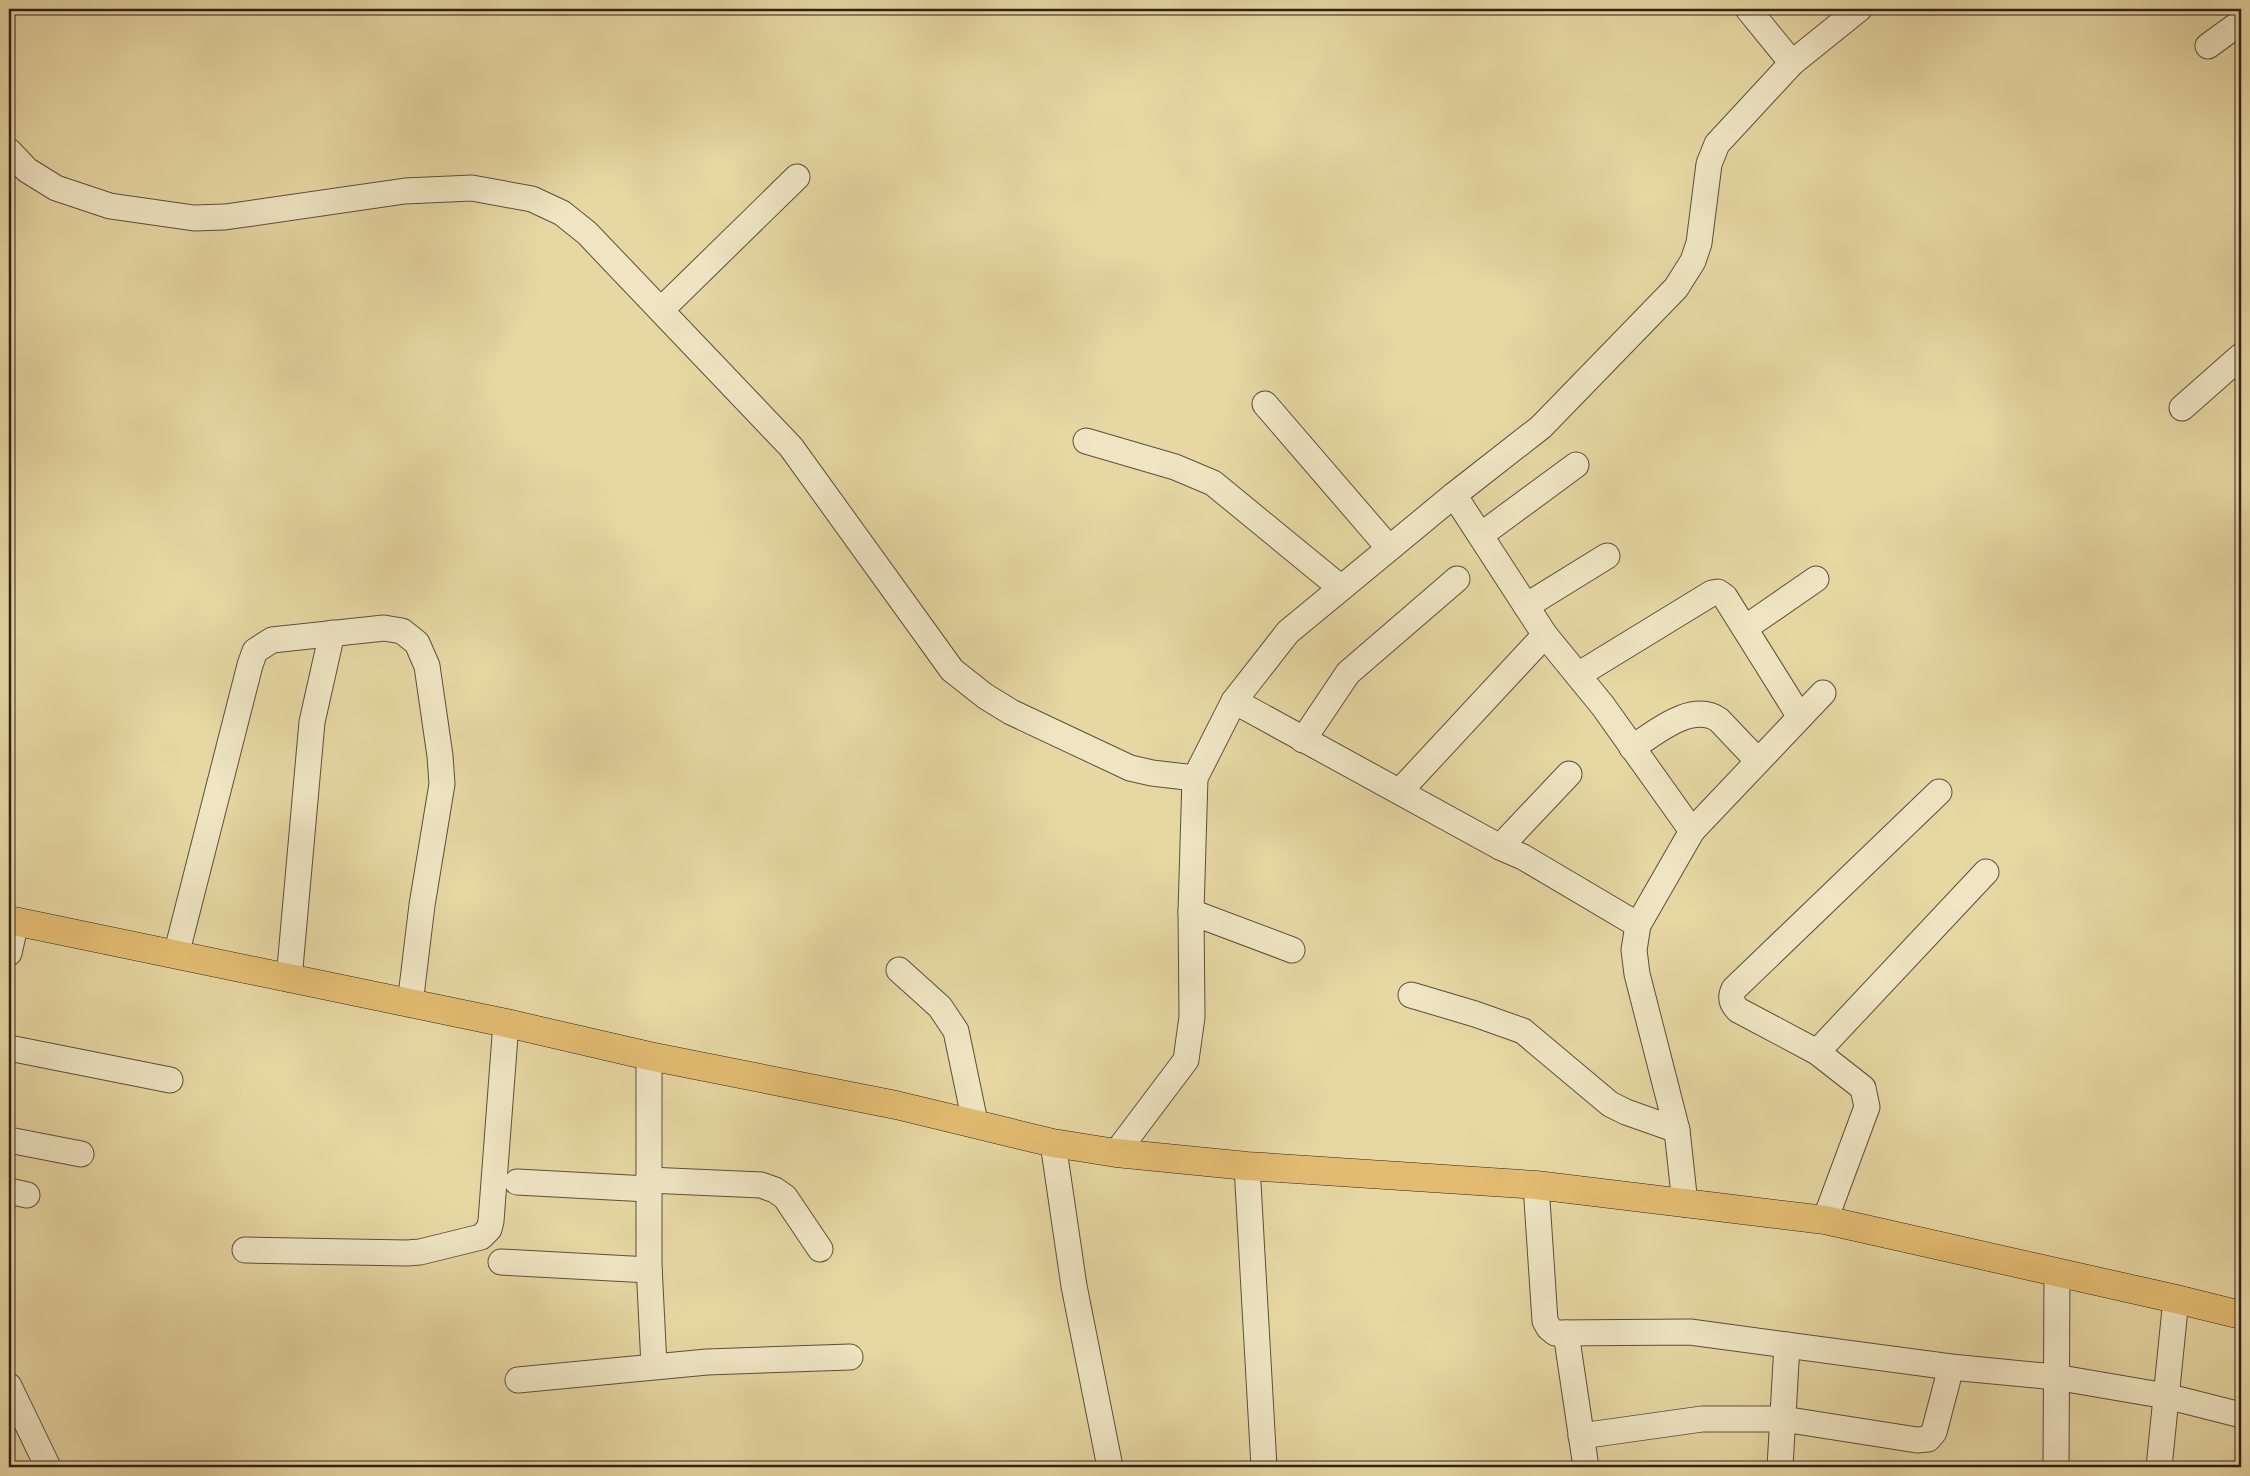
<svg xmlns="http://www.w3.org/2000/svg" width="2250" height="1476" font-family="'Libre Caslon Text',serif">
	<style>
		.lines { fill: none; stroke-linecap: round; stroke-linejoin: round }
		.minor-casing { stroke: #5e4e3c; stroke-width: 27 }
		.major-casing { stroke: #302019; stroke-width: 29 }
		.minor { stroke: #efe5c3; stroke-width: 25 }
		.major { stroke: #e3bc72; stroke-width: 28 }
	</style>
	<rect width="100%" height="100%" fill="#e6d7a3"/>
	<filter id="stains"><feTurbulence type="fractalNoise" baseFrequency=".004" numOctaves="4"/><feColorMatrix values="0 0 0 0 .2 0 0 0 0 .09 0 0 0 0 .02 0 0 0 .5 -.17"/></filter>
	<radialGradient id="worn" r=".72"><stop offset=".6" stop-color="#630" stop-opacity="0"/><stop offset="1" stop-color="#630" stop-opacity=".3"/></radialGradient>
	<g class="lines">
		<defs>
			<g id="minor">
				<polyline points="1748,9 1792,63"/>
				<polyline points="2208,46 2241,22"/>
				<polyline points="9,151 27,170 56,188 110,206 194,218 225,217 405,191 472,188 532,199 562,213 587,233 791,447 952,670 985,696 1011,712 1130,768 1152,773 1195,778"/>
				<polyline points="661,310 797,177"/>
				<polyline points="1265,404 1389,548"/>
				<polyline points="2182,408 2241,356"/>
				<polyline points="1086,441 1175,467 1213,483 1341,588"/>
				<polyline points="1454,495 1545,635 1603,706 1692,831"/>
				<polyline points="1481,535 1576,465"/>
				<polyline points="1526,606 1607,556"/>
				<polyline points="1745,628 1816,579"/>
				<polyline points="1578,675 1712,593 1718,592 1725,597 1800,717"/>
				<polyline points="1234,701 1500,847 1523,857 1638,925 1634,950 1637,974 1677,1130 1685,1204"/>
				<polyline points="1303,740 1348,673 1457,579"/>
				<path d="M1632,748C1655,733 1692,701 1719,720L1758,761"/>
				<polyline points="1400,791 1545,635"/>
				<polyline points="1500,847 1569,774"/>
				<polyline points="1191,912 1292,950"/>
				<polyline points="1638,925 1692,831 1823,693"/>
				<polyline points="9,953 16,922"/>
				<polyline points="176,955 250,665 255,651 272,640 384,628 402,631 417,643 427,666 440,756 442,784 422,905 410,1004"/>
				<polyline points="899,970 940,1007 956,1031 975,1122"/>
				<polyline points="289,979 312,722 332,633"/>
				<polyline points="1411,995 1475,1014 1523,1031 1610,1104 1626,1112 1677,1130"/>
				<polyline points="9,1048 170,1080"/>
				<polyline points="1817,1052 1986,872"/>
				<polyline points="649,1056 649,1265 654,1366"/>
				<polyline points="9,1140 81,1154"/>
				<polyline points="1053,1143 1074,1286 1110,1467"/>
				<polyline points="1116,1153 1186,1060 1192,1017 1191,912 1195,778 1234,701 1288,632 1454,495 1541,427 1676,288 1693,261 1699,243 1709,164 1717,144 1792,63 1859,9"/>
				<polyline points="1247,1166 1264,1467"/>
				<polyline points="648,1180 761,1185 775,1190 785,1197 820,1249"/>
				<polyline points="517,1182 648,1189"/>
				<polyline points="1536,1185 1545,1321 1549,1328 1555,1333 1690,1332 1951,1367 2055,1377 2166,1396 2241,1415"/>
				<polyline points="9,1191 27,1195"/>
				<path d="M1825,1220L1867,1107L1863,1088L1817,1052L1738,1010C1731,1003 1730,997 1734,989L1939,792"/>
				<polyline points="245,1250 407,1253 420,1252 481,1237 489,1229 491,1221 506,1023"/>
				<polyline points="501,1262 649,1270"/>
				<polyline points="1566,1333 1586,1467"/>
				<polyline points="518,1380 707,1362 850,1357"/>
				<polyline points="9,1386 48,1467"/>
				<polyline points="1581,1436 1702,1419 1783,1419 1917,1440 1928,1439 1934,1432 1951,1367"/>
				<polyline points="1780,1467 1787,1345"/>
				<polyline points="2056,1467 2057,1273"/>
				<polyline points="2159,1467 2176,1299"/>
			</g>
			<polyline id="major" points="9,920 506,1023 649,1056 896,1105 1053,1143 1116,1153 1247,1166 1536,1185 1825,1220 2176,1299 2241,1315"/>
		</defs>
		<use href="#minor" class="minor-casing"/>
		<use href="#major" class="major-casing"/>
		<use href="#minor" class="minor"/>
		<use href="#major" class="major"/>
	</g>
	<rect width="2250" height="1476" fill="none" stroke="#e6d7a3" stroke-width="30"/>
	<rect x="10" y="10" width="2230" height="1456" fill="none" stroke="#302019" stroke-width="2.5"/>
	<rect x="15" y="15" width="2220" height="1446" fill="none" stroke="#302019"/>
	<rect width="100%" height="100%" filter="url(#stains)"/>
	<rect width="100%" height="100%" fill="url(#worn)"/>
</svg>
